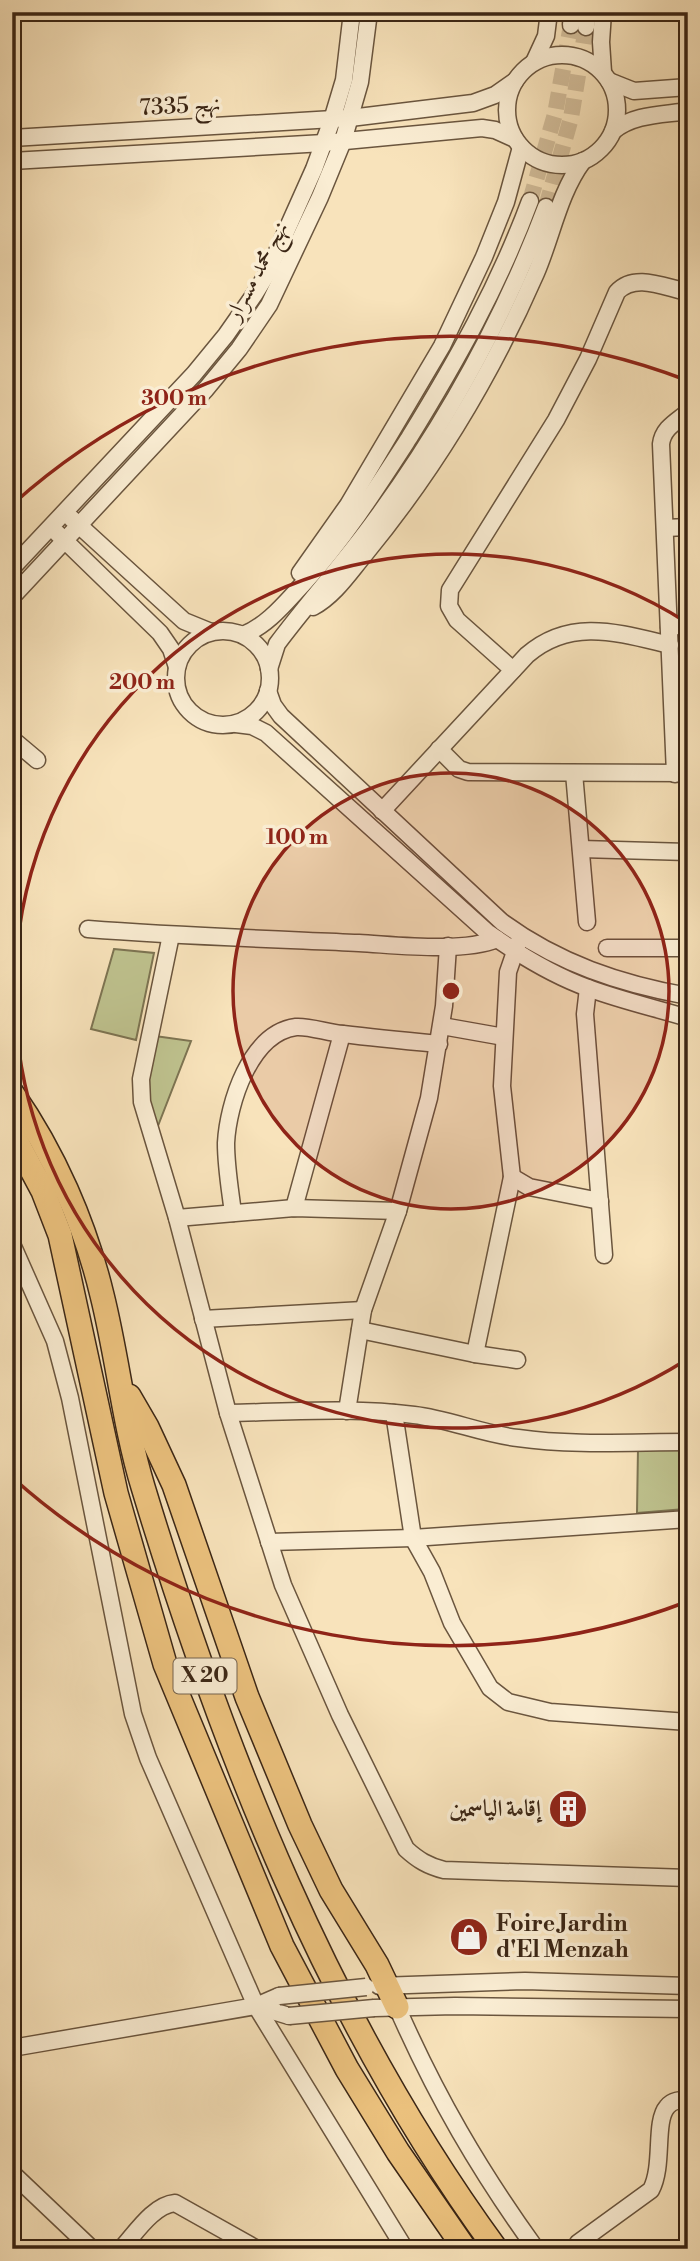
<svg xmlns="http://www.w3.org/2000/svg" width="700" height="2261" font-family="'Libre Bodoni',Amiri,serif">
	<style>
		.green { fill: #bfc38f; stroke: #7d7452; stroke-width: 2 }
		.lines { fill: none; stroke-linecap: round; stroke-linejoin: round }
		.minor-tunnel { stroke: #d2bd9a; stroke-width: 16; stroke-dasharray: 16 8; stroke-linecap: butt }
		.minor-casing { stroke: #6a553e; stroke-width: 19 }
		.highway-casing { stroke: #3b2615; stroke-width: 26 }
		.minor { stroke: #faedd3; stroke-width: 16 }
		.highway { stroke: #ecc27e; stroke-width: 23 }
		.minor-bridge-casing { stroke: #6a553e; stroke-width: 19; stroke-linecap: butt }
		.minor-bridge { stroke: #faedd3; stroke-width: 16 }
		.ring { fill: none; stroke: #8f2418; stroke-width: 3.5 }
		.labels { text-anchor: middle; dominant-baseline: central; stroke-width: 7; stroke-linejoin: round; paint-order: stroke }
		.shield { fill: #faedd3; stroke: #74624e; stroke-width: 2 }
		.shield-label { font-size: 21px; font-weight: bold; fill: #3b2615 }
		.street-label { font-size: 23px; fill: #3b2615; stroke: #faedd3 }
		.poi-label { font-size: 23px; font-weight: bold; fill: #3b2615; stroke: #faedd3; text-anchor: end }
		.centre { fill: #8f2418; stroke: #faedd3; stroke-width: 3.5 }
		.ring-label { font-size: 21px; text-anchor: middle; font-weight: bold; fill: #8f2418; stroke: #faedd3; stroke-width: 7; stroke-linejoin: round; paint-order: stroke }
	</style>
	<rect width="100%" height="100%" fill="#f8e3bb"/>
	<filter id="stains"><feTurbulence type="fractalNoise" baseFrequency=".00286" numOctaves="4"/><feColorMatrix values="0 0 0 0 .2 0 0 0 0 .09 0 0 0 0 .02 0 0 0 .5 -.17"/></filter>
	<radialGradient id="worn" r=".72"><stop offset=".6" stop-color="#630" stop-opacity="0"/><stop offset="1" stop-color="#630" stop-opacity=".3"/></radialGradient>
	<g class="green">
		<polygon points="114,949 154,953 136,1040 91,1029"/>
		<polygon points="155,1036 191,1041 156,1131 142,1099"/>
		<polygon points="638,1448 683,1449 685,1509 637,1513"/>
	</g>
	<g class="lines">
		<g class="minor-tunnel">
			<polyline points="530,201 555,114 571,25"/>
			<polyline points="546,207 571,118 586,27"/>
		</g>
		<defs>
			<g id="minor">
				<polyline points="571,25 572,12"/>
				<polyline points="586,27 588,12"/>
				<circle cx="562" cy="110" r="55"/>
				<polyline points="534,62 546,36 549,12"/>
				<polyline points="603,72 601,42 603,12"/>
				<polyline points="609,81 634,91 688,87"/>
				<path d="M613,131C634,114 661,115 688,111"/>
				<polyline points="12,138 350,118 473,103 495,95 515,81"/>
				<polyline points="12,161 324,143 482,128 495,130 515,139"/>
				<polyline points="71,518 184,621 211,632"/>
				<polyline points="665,528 688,527"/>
				<polyline points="57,533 160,633 171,649 177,667"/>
				<polyline points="12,568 194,374 226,335 254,295 267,274 314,169 332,120 344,80 352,12"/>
				<polyline points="300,573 348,505 442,346 484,257 506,202 521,147"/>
				<polyline points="12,597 206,389 239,349 269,305 320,197 343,141 360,82 369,12"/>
				<path d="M313,607C335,595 349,573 365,554C434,470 492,374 536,273C552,236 559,193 583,161"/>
				<polyline points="669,627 688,625"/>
				<circle cx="223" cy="678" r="47"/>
				<path d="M243,635C268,625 285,603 303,584C344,539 376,489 409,438C457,360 498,287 530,201"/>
				<path d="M269,669L277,644C309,601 345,562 376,519C446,423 504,318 546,207"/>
				<path d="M513,670L457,620L449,606L450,590L556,420L588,359L617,292C635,272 666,288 688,292"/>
				<path d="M268,691L273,705L281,716L502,922C558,963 620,984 688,996"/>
				<path d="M236,724L252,726L266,733L487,932C518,954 552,975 588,988C620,1000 655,1008 688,1018"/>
				<polyline points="12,739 37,760"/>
				<polyline points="439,749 459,769 468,772 688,773"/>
				<polyline points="574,773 587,922"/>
				<path d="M675,774L661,444C663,428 676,422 688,412"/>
				<path d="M382,811L527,655C571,617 619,633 670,645"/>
				<polyline points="581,849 688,852"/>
				<path d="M88,929C178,936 269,939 359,943C397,945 463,953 497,939"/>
				<path d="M171,935L141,1079L142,1102L177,1218L228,1413L283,1585L340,1715L406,1849C418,1860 428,1866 444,1870L688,1878"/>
				<polyline points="607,948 688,948"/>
				<polyline points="588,988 585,1014 604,1255"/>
				<polyline points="442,1026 504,1037"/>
				<polyline points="512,1177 529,1187 600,1201"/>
				<polyline points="294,1208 342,1034"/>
				<path d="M233,1213C230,1189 226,1167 226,1143C228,1104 250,1033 296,1027C310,1026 328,1033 343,1034C375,1038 407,1041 439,1044"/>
				<polyline points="177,1218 294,1208 398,1211"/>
				<polyline points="12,1244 55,1341 70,1398 133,1714 148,1758 256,2006 405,2249"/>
				<polyline points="203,1319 363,1310"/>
				<polyline points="360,1330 475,1354 517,1360"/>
				<polyline points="475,1354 512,1177 502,1086 508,972 518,943"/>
				<polyline points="347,1411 363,1310 398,1211 429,1098 444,1006 448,946"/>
				<path d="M228,1413C290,1412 353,1407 414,1415C449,1419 482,1434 518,1438C573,1446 632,1442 688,1442"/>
				<polyline points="394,1413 413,1538 432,1572 452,1623 490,1688 508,1702 550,1712 688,1722"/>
				<polyline points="269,1542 413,1538 688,1519"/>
				<polyline points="379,1986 525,1981 688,1986"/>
				<polyline points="256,2006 289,2016"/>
				<path d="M397,2007C436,2096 479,2170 536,2249"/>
				<polyline points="374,2008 455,2006 688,2009"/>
				<polyline points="12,2048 256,2006 279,1996"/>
				<polyline points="12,2173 92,2249"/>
				<path d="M121,2249C135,2234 153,2205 175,2203L257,2249"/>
				<path d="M574,2249L578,2243L651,2190C664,2166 654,2122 667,2107C672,2100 680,2100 688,2100"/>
			</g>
			<g id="highway">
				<path d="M12,1093C54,1153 85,1224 102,1295C118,1359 124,1425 143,1487C224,1755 330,2022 496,2249"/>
				<polyline points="12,1133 43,1191 60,1235 116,1493 165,1664 282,1946 347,2069 398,2152 465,2249"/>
				<polyline points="129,1396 147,1427 174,1485 247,1697 300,1825 331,1890 377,1965 397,2007"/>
			</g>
		</defs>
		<use href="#minor" class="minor-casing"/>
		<use href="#highway" class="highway-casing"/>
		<use href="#minor" class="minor"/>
		<use href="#highway" class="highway"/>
		<defs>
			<g id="minor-bridge">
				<polyline points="279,1996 366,1987"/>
				<polyline points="289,2016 374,2008"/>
			</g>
		</defs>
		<use href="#minor-bridge" class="minor-bridge-casing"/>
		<use href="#minor-bridge" class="minor-bridge"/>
	</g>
	<circle cx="451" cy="991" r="218" fill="#8f2418" fill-opacity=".12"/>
	<g class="ring">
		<circle cx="451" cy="991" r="218"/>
		<path d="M686 1360A437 437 0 1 1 686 622"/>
		<path d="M686 1602A655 655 0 0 1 13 1478M13 504A655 655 0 0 1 686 380"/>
	</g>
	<defs>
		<symbol id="building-disc" viewBox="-11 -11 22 22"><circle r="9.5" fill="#8f2418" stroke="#faedd3"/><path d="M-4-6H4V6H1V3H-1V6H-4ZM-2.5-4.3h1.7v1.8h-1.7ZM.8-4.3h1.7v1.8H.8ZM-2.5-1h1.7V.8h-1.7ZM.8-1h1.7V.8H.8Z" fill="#fff"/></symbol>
		<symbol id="shop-disc" viewBox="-11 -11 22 22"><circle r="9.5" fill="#8f2418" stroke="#faedd3"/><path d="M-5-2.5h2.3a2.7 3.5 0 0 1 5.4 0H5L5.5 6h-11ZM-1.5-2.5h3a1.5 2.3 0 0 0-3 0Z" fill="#fff"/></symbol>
	</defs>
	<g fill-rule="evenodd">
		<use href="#building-disc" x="546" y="1787" width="44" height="44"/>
		<use href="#shop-disc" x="447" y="1915" width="44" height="44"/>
	</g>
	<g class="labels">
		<rect class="shield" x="173.5" y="1658.5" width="63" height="35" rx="5"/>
		<g class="shield-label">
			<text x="205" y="1676">X 20</text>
		</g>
		<g class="street-label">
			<text transform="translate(180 106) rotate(-3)">نهج 7335</text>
			<text transform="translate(257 271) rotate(-62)">نهج محمد مسرار</text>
		</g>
		<g class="poi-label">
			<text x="541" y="1809">إقامة الياسمين</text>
			<text x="496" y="1924" text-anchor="start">Foire Jardin<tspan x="496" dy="26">d'El Menzah</tspan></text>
		</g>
	</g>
	<circle cx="451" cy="991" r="10" class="centre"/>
	<g class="ring-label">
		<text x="174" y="405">300 m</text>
		<text x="142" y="689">200 m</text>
		<text x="297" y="844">100 m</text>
	</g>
	<rect width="700" height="2261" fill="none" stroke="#f8e3bb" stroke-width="42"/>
	<rect x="14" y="14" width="672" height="2233" fill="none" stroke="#3b2615" stroke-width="3.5"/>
	<rect x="21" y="21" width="658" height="2219" fill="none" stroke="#3b2615" stroke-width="2"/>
	<rect width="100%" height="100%" filter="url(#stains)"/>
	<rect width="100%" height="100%" fill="url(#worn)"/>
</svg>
